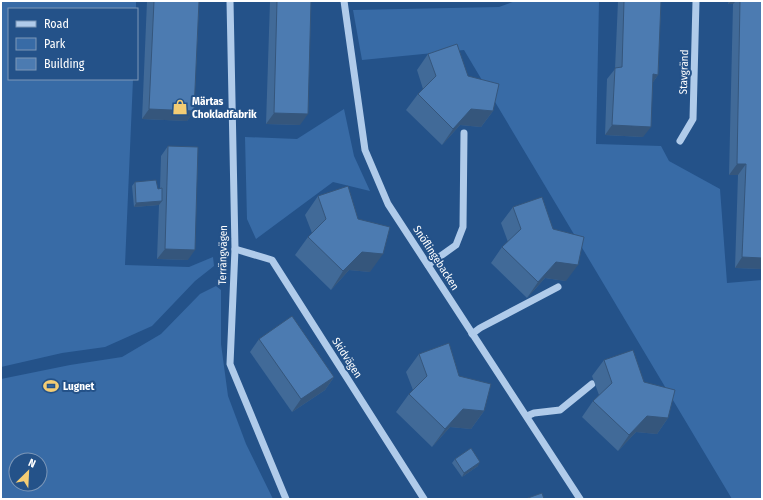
<svg xmlns="http://www.w3.org/2000/svg" width="763" height="500" font-family="'Fira Sans Condensed',sans-serif">
	<style>
		.green { fill: #386ba6; fill-rule: evenodd }
		.lines { fill: none; stroke-linecap: round; stroke-linejoin: round }
		.minor { stroke: #b0cbea; stroke-width: 7 }
		.wall { fill: #416a98 }
		.shaded-wall { fill: #35567c }
		.building { fill: #4c7bb1; stroke: #35567c }
		.labels { text-anchor: middle; dominant-baseline: central; stroke-width: 4; stroke-linejoin: round; paint-order: stroke }
		.street-label { font-size: 11px; fill: #fff; stroke: #245289 }
		.poi-label { font-size: 11px; font-weight: bold; fill: #fff; stroke: #245289; text-anchor: start }
	</style>
	<rect width="100%" height="100%" fill="#245289"/>
	<g class="green">
		<polygon points="1,1 136,1 136,9 9,9 9,79 133,79 125,265 189,267 213,257 214,266 195,281 152,326 105,347 62,353 1,367"/>
		<polygon points="515,1 599,1 596,144 661,146 669,161 720,189 727,283 762,280 762,499 732,499 464,50 362,60 353,10 499,7"/>
		<polygon points="344,109 354,156 370,191 333,182 256,239 247,219 245,137 297,139"/>
		<path d="M216,286L221,290V344L228,396L246,444L273,499H1V379L70,365L122,357L161,334L200,294ZM16,460H40V484H16Z"/>
	</g>
	<g class="lines">
		<g class="minor">
			<polyline points="230,1 235,249 230,364 286,499"/>
			<polyline points="344,1 365,150 388,204 580,499"/>
			<polyline points="680,141 693,119 696,1"/>
			<polyline points="235,249 272,260 424,499"/>
			<polyline points="428,265 456,245 463,227 464,133"/>
			<polyline points="472,334 480,328 558,287"/>
			<polyline points="527,416 534,413 560,410 592,384"/>
		</g>
	</g>
	<g class="wall">
		<polygon points="147,1 199,1 194,111 187,121 142,119"/>
		<polygon points="270,1 311,1 300,125 266,124"/>
		<polygon points="618,1 661,1 658,75 653,82 643,137 605,135 607,79 615,69"/>
		<polygon points="729,1 762,1 762,269 735,268 738,175 729,175 733,4 728,4"/>
		<polygon points="428,54 468,76 493,111 481,127 460,125 442,145 406,110 418,94 423,89 417,70"/>
		<polygon points="168,146 188,260 157,259 159,205 134,207 132,186 135,182 158,189 160,189 161,156"/>
		<polygon points="318,196 370,272 349,270 331,290 295,255 308,237 312,233 305,215"/>
		<polygon points="513,207 566,281 545,278 527,298 491,263 502,247 508,242 501,223"/>
		<polygon points="259,339 334,377 325,390 292,412 250,352"/>
		<polygon points="419,354 459,376 484,411 471,429 450,427 432,447 396,412 409,394 413,390 406,372"/>
		<polygon points="604,360 644,382 668,418 657,434 636,432 618,451 582,417 593,401 599,395 592,376"/>
		<polygon points="455,459 478,466 462,477 452,463"/>
	</g>
	<g class="shaded-wall">
		<polygon points="731,1 736,1 733,4 728,4"/>
		<polygon points="653,74 658,75 651,85"/>
		<polygon points="149,109 194,111 187,121 142,119"/>
		<polygon points="471,109 493,111 481,127 460,125 442,145 453,129"/>
		<polygon points="274,113 308,114 300,125 266,124"/>
		<polygon points="612,125 651,127 643,137 605,135"/>
		<polygon points="737,164 746,164 738,175 729,175"/>
		<polygon points="162,201 159,205 134,207 136,203"/>
		<polygon points="165,249 195,250 188,260 157,259"/>
		<polygon points="362,252 383,254 370,272 349,270 331,290 343,271"/>
		<polygon points="742,257 762,258 762,269 735,268"/>
		<polygon points="556,262 578,265 566,281 545,278 527,298 538,282"/>
		<polygon points="334,377 325,390 292,412 301,399"/>
		<polygon points="463,409 484,411 471,429 450,427 432,447 445,429"/>
		<polygon points="647,416 668,418 657,434 636,432 618,451 629,435"/>
		<polygon points="480,462 478,466 462,477 464,473"/>
	</g>
	<g class="building">
		<polygon points="154,1 199,1 194,111 149,109"/>
		<polygon points="277,1 311,1 308,114 274,113"/>
		<polygon points="624,1 661,1 658,75 653,74 651,127 612,125 615,68 622,67"/>
		<polygon points="740,1 762,1 762,258 742,257 746,164 737,164"/>
		<polygon points="457,44 468,76 499,84 493,111 471,109 453,129 418,94 436,76 428,54"/>
		<polygon points="168,146 198,147 195,250 165,249"/>
		<polygon points="156,180 158,189 162,188 162,201 136,203 135,182"/>
		<polygon points="348,186 358,219 390,227 383,254 362,252 343,271 308,237 326,219 318,196"/>
		<polygon points="542,197 553,229 584,237 578,265 556,262 538,282 502,247 521,229 513,207"/>
		<polygon points="292,316 334,377 301,399 259,339"/>
		<polygon points="449,343 459,376 491,384 484,411 463,409 445,429 409,394 427,376 419,354"/>
		<polygon points="633,350 644,382 675,390 668,418 647,416 629,435 593,401 612,383 604,360"/>
		<polygon points="471,448 480,462 464,473 455,459"/>
		<polygon points="542,493 544,499 525,499"/>
	</g>
	<defs>
		<symbol id="shop-bare" viewBox="-9 -9 18 18"><path d="M-5-2.5h2.3a2.7 3.5 0 0 1 5.4 0H5L5.5 6h-11ZM-1.5-2.5h3a1.5 2.3 0 0 0-3 0Z" fill="#f4cd74" stroke="#245289" stroke-width="2.5" paint-order="stroke"/></symbol>
		<symbol id="stadium-bare" viewBox="-9 -9 18 18"><path d="M0-5a6.5 5 0 1 0 0 10a6.5 5 0 1 0 0-10ZM-3.5-1.8h7v3.6h-7Z" fill="#f4cd74" stroke="#245289" stroke-width="2.5" paint-order="stroke"/></symbol>
	</defs>
	<g fill-rule="evenodd">
		<use href="#shop-bare" x="169" y="96" width="22" height="22"/>
		<use href="#stadium-bare" x="40" y="375" width="22" height="22"/>
	</g>
	<g class="labels">
		<g class="street-label">
			<text transform="translate(684 72) rotate(-88)">Stavgränd</text>
			<text transform="translate(223 255) rotate(-89)">Terrängvägen</text>
			<text transform="translate(436 258) rotate(57)">Snöflingebacken</text>
			<text transform="translate(347 358) rotate(57)">Skidvägen</text>
		</g>
		<g class="poi-label">
			<text x="192" y="101">Märtas<tspan x="192" dy="13">Chokladfabrik</tspan></text>
			<text x="63" y="386">Lugnet</text>
		</g>
	</g>
	<rect width="763" height="500" fill="none" stroke="#ffffff" stroke-width="4"/>
	<rect x="8" y="8" width="130" height="72" fill="#245289" stroke="#7c97b8"/>
	<rect x="16" y="21" width="20" height="6" fill="#b0cbea" stroke="#7c97b8"/>
	<text x="44" y="28" font-size="12" fill="#ffffff">Road</text>
	<rect x="16" y="38" width="20" height="12" fill="#386ba6" stroke="#7c97b8"/>
	<text x="44" y="48" font-size="12" fill="#ffffff">Park</text>
	<rect x="16" y="58" width="20" height="12" fill="#4c7bb1" stroke="#7c97b8"/>
	<text x="44" y="68" font-size="12" fill="#ffffff">Building</text>
	<g transform="translate(28 472) rotate(24)"><circle r="19" fill="#245289" stroke="#7c97b8"/>
	<path d="M0-3L7 15L0 10L-7 15Z" fill="#f4cd74"/>
	<text y="-6" font-size="11" font-weight="bold" text-anchor="middle" fill="#ffffff">N</text>
	</g>
</svg>
